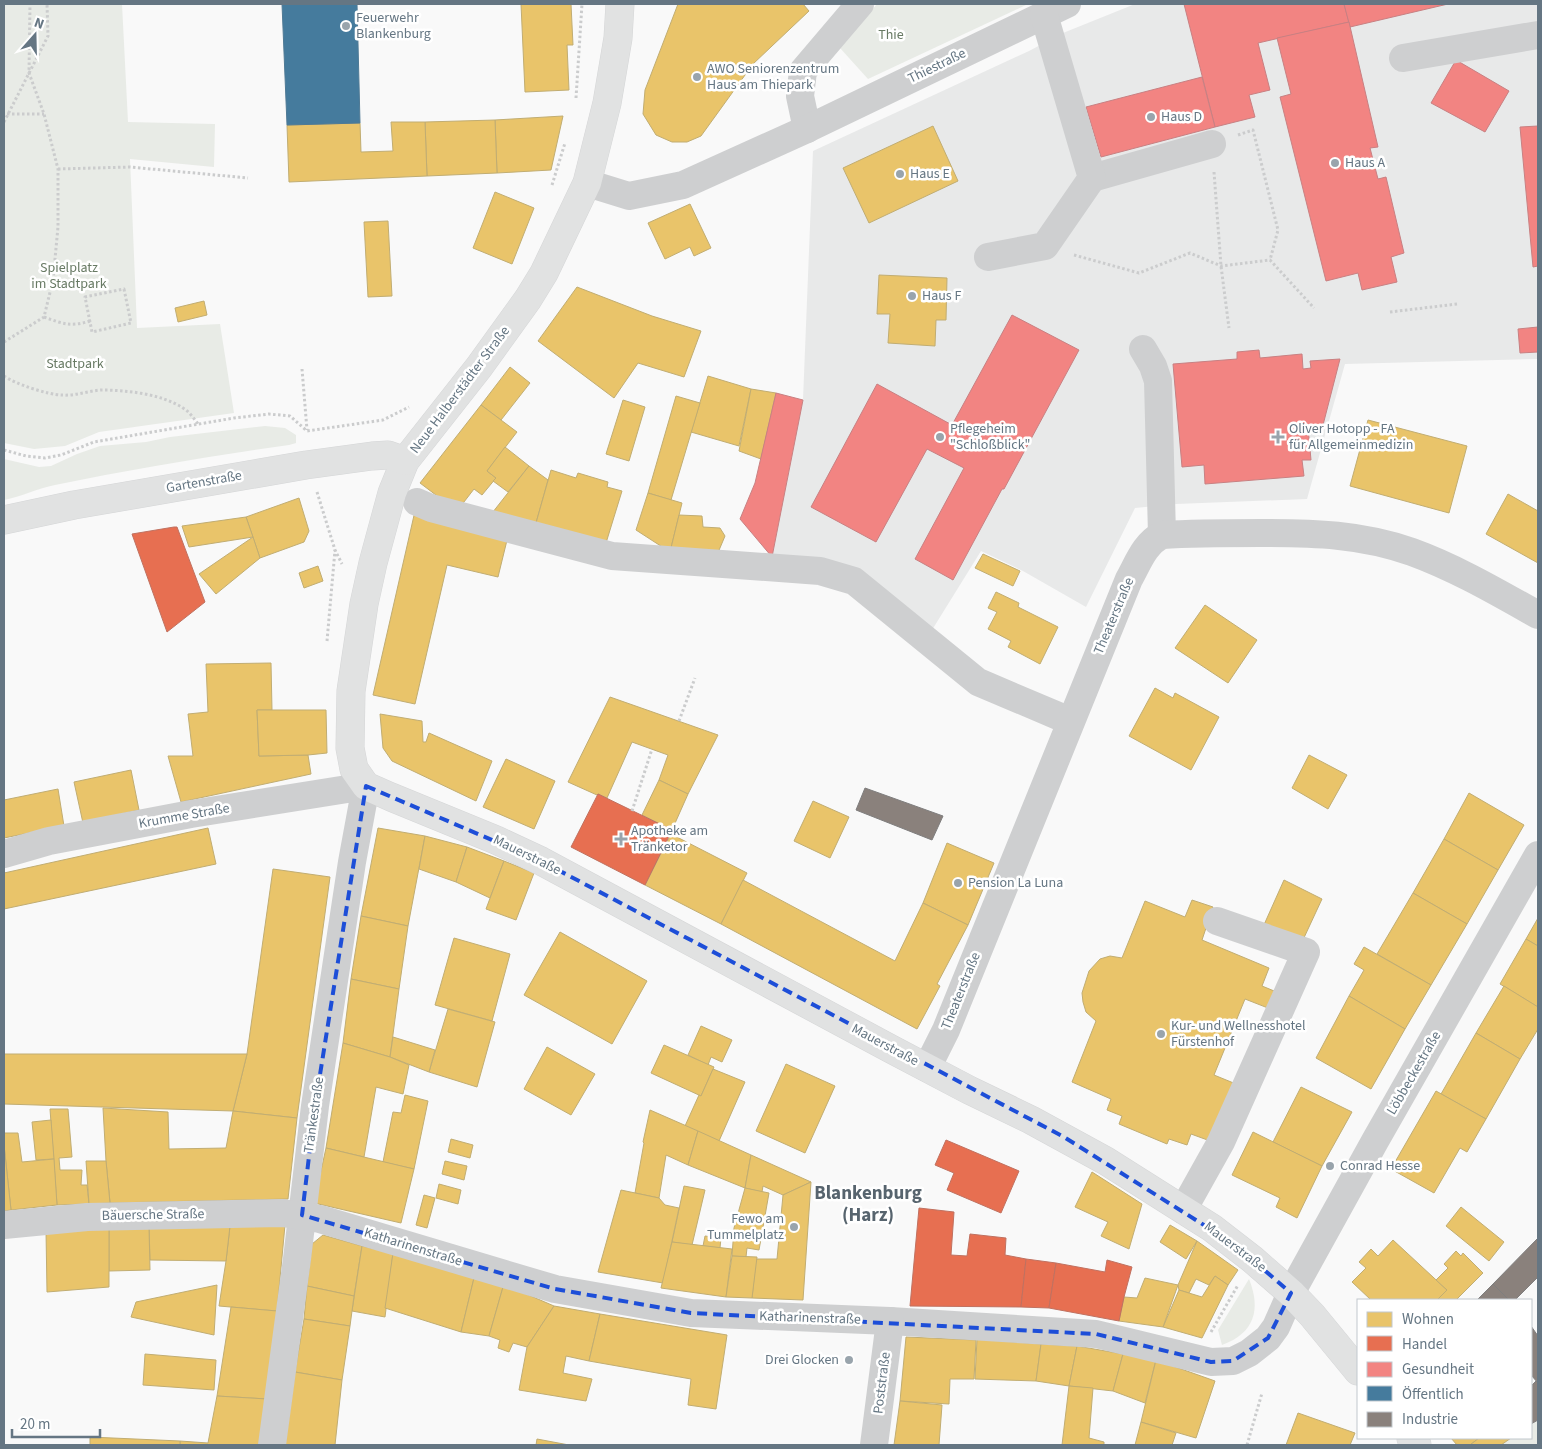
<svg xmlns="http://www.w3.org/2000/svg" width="1542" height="1449" font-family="'Source Sans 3',sans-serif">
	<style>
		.built { fill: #e8e9e9 }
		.green { fill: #e8ebe6 }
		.homes { fill: #e9c46a; stroke: #c1ad72 }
		.shops { fill: #e76f51; stroke: #c07160 }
		.health { fill: #f28482; stroke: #c88082 }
		.public { fill: #457b9d; stroke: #4f7a95 }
		.industry { fill: #8a817c; stroke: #7f7e7e }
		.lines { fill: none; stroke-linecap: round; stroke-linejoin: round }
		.major-casing { stroke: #d5d6d7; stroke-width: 29 }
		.path { stroke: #cbcccd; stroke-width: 3; stroke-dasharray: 2.5 2.5; stroke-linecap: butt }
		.minor { stroke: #cecfd0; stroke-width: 28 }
		.major { stroke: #e1e2e2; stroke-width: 28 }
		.marked { fill: none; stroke: #1d4ed8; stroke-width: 4; stroke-dasharray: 10 6; stroke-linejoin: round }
		.poi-dot { fill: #99a4ac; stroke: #fff; stroke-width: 2 }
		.labels { text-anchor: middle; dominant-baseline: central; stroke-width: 5; stroke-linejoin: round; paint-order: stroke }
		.poi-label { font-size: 14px; fill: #657683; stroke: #fff; text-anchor: start }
		.park-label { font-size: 14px; fill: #687a64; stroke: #fff }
		.street-label { font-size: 14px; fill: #657683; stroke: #fff }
		.district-label { font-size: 19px; font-weight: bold; fill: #57646e; stroke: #fff }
	</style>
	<rect width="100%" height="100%" fill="#f9f9f9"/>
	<polygon class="built" points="1135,4 1538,4 1538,359 1345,364 1307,499 1176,504 1135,508 1086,607 1023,571 981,551 932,630 772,557 803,400 813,151 1029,51 1063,33"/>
	<g class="green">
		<polygon points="4,4 122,4 128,122 215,124 214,167 130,159 137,328 220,324 234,413 99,432 65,446 34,449 4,443"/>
		<polygon points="877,4 1028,4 868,79 840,48"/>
		<path d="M265,426L285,428L296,435V443L289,445C211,456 133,469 55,485C38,488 21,497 4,500V459L39,467L51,466L77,454L100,446L146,442L170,437Z"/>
		<path d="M1249,1279C1261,1309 1255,1333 1222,1345L1218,1330Z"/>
		<polygon points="1538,1420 1538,1445 1501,1445 1511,1438 1531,1438 1531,1425"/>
	</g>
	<g class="homes">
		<polygon points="521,4 571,4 573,45 567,45 569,90 525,92"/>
		<polygon points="678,4 803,4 809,11 753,64 701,136 687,142 672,142 656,135 643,114 645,90"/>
		<polygon points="563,116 551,170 497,173 495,120"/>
		<polygon points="495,120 497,173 427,176 425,122"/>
		<polygon points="391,122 425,122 427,176 289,182 287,125 360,123 361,152 393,151"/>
		<polygon points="933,126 958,181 869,223 843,168"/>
		<polygon points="495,192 534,208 512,264 473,248"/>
		<polygon points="690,204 711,248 694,256 690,247 665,259 648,223"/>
		<polygon points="388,221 392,296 368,297 364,222"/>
		<polygon points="879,275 947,278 946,320 936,320 935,346 888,343 890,314 877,314"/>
		<polygon points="577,287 652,316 701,331 684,377 638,363 614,398 538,341"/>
		<polygon points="204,301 207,315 178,322 175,308"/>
		<polygon points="510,367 530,383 501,420 481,405"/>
		<polygon points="708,376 751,389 739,446 691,432"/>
		<polygon points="751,389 776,393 761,459 739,451"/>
		<polygon points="676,396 700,403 671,500 648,493"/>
		<polygon points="623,400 645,407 629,461 606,454"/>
		<polygon points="481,405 517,432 487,471 496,478 482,495 474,489 457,511 420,483"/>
		<polygon points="1368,420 1467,446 1449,513 1350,486"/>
		<polygon points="505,447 529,466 508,492 493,481 496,478 487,471"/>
		<polygon points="529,466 548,480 536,523 489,517"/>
		<polygon points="551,470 576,478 578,473 608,482 607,487 622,491 606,543 536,523"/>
		<polygon points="648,493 682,503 670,552 636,530"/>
		<polygon points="1508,494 1538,511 1538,563 1486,534"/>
		<polygon points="299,498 309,531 304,542 260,558 246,517"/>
		<polygon points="415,511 509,532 498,577 447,565 415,704 373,695"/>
		<polygon points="679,515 702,516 703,527 720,528 725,536 717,555 670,552"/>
		<polygon points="246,517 253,537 189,547 182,526"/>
		<polygon points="253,537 260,558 216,594 199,574"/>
		<polygon points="983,554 1020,571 1013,586 975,568"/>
		<polygon points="318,566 323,581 304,588 299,573"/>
		<polygon points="996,592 1019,603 1018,607 1058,627 1040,664 1008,647 1011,641 988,629 997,612 988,608"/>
		<polygon points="1205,605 1257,640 1228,683 1175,648"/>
		<polygon points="271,663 272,710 257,710 259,756 308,755 311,774 181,802 168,756 193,756 188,714 208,712 206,664"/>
		<polygon points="1155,688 1173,698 1175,693 1219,717 1191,770 1129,736"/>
		<polygon points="610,697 718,735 688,794 659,780 668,755 632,742 607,798 598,794 597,795 568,782"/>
		<polygon points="257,710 326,710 327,753 308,755 259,756"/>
		<polygon points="380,714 422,721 423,742 426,742 429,733 492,761 476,801 392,761 383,748"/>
		<polygon points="1309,755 1347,775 1328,809 1292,788"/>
		<polygon points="506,759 555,781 534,829 483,807"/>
		<polygon points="131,770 139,810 83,823 74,782"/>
		<polygon points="659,780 688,794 672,830 642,815"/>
		<polygon points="58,789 64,826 4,838 4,800"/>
		<polygon points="1469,793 1524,825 1498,870 1444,839"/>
		<polygon points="813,801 849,817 830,858 794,841"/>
		<polygon points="208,828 216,864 4,909 4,873"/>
		<polygon points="378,828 425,836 408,926 361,916"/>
		<polygon points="671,834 747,873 721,924 645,885"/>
		<polygon points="425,836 467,847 456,882 419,869"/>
		<polygon points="1444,839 1498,870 1467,924 1413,893"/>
		<polygon points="947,843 994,863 968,925 923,903"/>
		<polygon points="467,847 504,861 490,898 456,882"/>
		<polygon points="504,861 534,873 516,920 486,909"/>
		<polygon points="273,869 330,877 297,1118 233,1111 247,1054"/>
		<polygon points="743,880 895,961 923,903 968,925 937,984 940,986 917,1029 721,924"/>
		<polygon points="1284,880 1322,899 1302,942 1263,927"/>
		<polygon points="1413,893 1467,924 1431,985 1377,954"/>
		<polygon points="1192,900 1213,907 1202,940 1269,968 1262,986 1279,993 1273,1010 1245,999 1214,1075 1236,1084 1213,1142 1191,1134 1187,1145 1169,1139 1167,1144 1119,1124 1122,1116 1107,1110 1111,1099 1072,1082 1096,1021 1086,1012 1083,1002 1082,993 1089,971 1100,959 1110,956 1122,958 1145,901 1185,917"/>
		<polygon points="361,916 408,926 399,989 351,979"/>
		<polygon points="1538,918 1538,946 1526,939"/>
		<polygon points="560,932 647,981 612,1044 524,995"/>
		<polygon points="454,938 510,954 492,1021 435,1005"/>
		<polygon points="1526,939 1538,946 1538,1007 1500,984"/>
		<polygon points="1364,947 1431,985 1405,1029 1349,996 1364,970 1354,964"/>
		<polygon points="351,979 399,989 390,1057 343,1043"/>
		<polygon points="1504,986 1538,1007 1538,1029 1520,1059 1476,1033"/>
		<polygon points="1349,996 1405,1029 1371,1089 1316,1058"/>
		<polygon points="448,1009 495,1022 477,1087 429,1072"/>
		<polygon points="701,1026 732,1040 722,1062 711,1057 708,1065 688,1055"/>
		<polygon points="1476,1033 1520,1059 1486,1119 1441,1094"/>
		<polygon points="393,1037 435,1050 429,1072 390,1057"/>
		<polygon points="343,1043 390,1057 409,1065 403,1094 376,1087 364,1157 326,1148"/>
		<polygon points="664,1045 714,1067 701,1096 651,1073"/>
		<polygon points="547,1047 595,1074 571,1115 524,1089"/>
		<polygon points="4,1054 247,1054 233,1111 4,1104"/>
		<polygon points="786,1064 835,1086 805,1153 756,1131"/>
		<polygon points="713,1069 745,1082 719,1141 685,1126 699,1095 701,1096"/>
		<polygon points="1301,1087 1352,1112 1322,1166 1273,1142"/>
		<polygon points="1436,1091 1486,1119 1467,1152 1460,1148 1434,1193 1391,1169"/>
		<polygon points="405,1095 428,1101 414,1169 383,1162 393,1112 401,1113"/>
		<polygon points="103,1108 168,1112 169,1149 226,1148 233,1111 297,1118 288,1199 110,1203 106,1161"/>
		<polygon points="50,1109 68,1109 72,1157 59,1158 60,1170 82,1170 81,1185 87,1185 89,1204 57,1205"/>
		<polygon points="650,1110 698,1131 688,1165 666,1155 659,1198 635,1193 644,1143 643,1142"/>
		<polygon points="51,1120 54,1159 36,1160 32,1122"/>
		<polygon points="698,1131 751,1155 745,1188 688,1165"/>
		<polygon points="1253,1132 1322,1166 1297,1218 1276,1207 1280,1198 1232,1175"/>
		<polygon points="4,1133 18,1133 22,1162 54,1159 57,1205 11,1210 4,1145"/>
		<polygon points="451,1139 473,1145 470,1158 448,1152"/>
		<polygon points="4,1145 11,1210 4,1211"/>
		<polygon points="326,1148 414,1169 401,1223 314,1203"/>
		<polygon points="751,1155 811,1182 783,1195 763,1186 762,1192 745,1188"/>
		<polygon points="86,1161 106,1161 110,1203 89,1204"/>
		<polygon points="445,1161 467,1166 464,1180 442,1174"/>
		<polygon points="1092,1172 1142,1204 1129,1249 1101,1236 1108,1222 1075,1207"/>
		<polygon points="811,1182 803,1300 752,1298 756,1259 777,1259 783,1195"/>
		<polygon points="439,1184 461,1190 458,1204 436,1198"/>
		<polygon points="684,1186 705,1190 692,1245 672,1242"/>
		<polygon points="745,1188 769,1193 759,1250 747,1248 746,1257 732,1256 734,1228"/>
		<polygon points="621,1190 659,1198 665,1205 679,1208 663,1283 598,1272"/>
		<polygon points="424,1195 435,1198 427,1228 416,1225"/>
		<polygon points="1461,1207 1504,1242 1489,1261 1446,1226"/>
		<polygon points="285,1225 277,1311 219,1306 226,1261 230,1226"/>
		<polygon points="1170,1225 1197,1241 1186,1259 1160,1242"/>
		<polygon points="230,1226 226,1261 150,1260 149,1227"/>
		<polygon points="149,1227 150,1270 109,1271 109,1228"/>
		<polygon points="109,1228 109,1287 47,1292 46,1231"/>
		<polygon points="323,1235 362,1246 354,1296 307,1286 312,1244"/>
		<polygon points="705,1236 721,1238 720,1248 703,1246"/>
		<polygon points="1393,1240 1447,1290 1437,1300 1371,1300 1352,1282 1366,1268 1359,1262 1371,1249 1378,1256"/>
		<polygon points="1197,1241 1238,1270 1228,1285 1215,1276 1209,1285 1196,1279 1189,1293 1179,1290 1178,1285"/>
		<polygon points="672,1242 732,1249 726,1297 661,1288"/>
		<polygon points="362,1246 393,1253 385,1317 352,1311"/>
		<polygon points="1456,1251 1461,1256 1463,1253 1483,1273 1456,1300 1437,1300 1447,1290 1436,1280 1448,1268 1444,1264"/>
		<polygon points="393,1253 474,1278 461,1332 385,1308"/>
		<polygon points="732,1256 757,1257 752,1298 726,1297"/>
		<polygon points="1215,1276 1228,1285 1202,1338 1163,1327 1179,1290 1202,1297"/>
		<polygon points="474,1278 503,1287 489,1336 461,1332"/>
		<polygon points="1145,1278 1178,1285 1163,1327 1119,1321 1124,1297 1137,1298"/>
		<polygon points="217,1285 214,1335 131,1317 136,1302"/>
		<polygon points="307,1286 354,1296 350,1326 304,1319"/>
		<polygon points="503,1287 524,1293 554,1306 527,1347 513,1343 509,1352 498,1348 500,1340 489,1336"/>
		<polygon points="554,1306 600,1314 589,1361 566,1356 563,1373 592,1379 586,1401 519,1390 527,1347"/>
		<polygon points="231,1307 277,1311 267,1399 217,1396"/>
		<polygon points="600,1314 727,1335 716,1409 688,1405 691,1379 589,1361"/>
		<polygon points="304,1319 350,1326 342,1380 295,1372"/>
		<polygon points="906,1337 976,1340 974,1379 950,1379 949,1404 900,1401"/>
		<polygon points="977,1339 1041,1344 1036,1381 975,1379"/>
		<polygon points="1041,1344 1077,1346 1069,1386 1036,1381"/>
		<polygon points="1077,1346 1123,1354 1113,1391 1069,1386"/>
		<polygon points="145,1354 216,1360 214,1390 143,1385"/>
		<polygon points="1123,1354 1156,1360 1145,1403 1113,1391"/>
		<polygon points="1156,1360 1215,1381 1196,1438 1141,1422"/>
		<polygon points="295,1372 342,1380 335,1445 285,1445"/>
		<polygon points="1069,1386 1093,1388 1089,1438 1104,1442 1104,1445 1062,1445"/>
		<polygon points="217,1396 267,1399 259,1445 180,1445 180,1441 208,1443"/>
		<polygon points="900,1401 942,1405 939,1445 894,1445"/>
		<polygon points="1298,1413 1355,1433 1350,1445 1286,1445"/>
		<polygon points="1141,1422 1176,1433 1172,1445 1135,1445"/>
		<polygon points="90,1437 180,1441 180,1445 90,1445"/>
		<polygon points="1451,1438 1479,1438 1470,1445 1457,1445"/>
		<polygon points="1479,1438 1511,1438 1501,1445 1470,1445"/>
		<polygon points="537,1439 569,1445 536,1445"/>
	</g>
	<g class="shops">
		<polygon points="174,527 177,527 205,602 167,632 132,534"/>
		<polygon points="598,794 672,830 645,885 571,847"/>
		<polygon points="946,1140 1019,1171 1001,1213 947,1190 954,1173 935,1165"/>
		<polygon points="919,1208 954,1212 951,1255 967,1256 970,1234 1006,1238 1005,1255 1026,1259 1021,1307 910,1306"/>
		<polygon points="1026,1259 1056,1263 1049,1308 1021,1307"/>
		<polygon points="1107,1260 1132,1267 1124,1297 1119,1321 1049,1308 1056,1263 1105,1272"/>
	</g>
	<g class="health">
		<polygon points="1184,4 1344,4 1349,22 1258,43 1270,90 1249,95 1255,117 1215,127"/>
		<polygon points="1344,4 1448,4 1350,27"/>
		<polygon points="1349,22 1378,147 1370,148 1378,179 1386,177 1404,253 1391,257 1397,282 1362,290 1358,273 1326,281 1280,97 1291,94 1277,38"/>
		<polygon points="1456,60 1509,91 1485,132 1431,103"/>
		<polygon points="1202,77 1215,127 1101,157 1086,107"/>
		<polygon points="1538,126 1538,266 1533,267 1520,127"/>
		<polygon points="1012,315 1079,350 1004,489 1002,489 953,580 915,559 964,468 927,449 876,542 811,507 877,384 952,425"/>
		<polygon points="1538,327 1538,352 1520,353 1518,329"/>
		<polygon points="1259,350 1260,358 1302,354 1303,369 1311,368 1310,361 1340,359 1323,425 1308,427 1311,460 1302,460 1304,476 1205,484 1204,465 1182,467 1173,364 1237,359 1237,352"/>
		<polygon points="776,393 803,400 772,557 740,519 755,483"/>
	</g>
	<polygon class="public" points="282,4 357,4 360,123 287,125"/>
	<g class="industry">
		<polygon points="865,788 943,816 932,840 856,810"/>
		<polygon points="1538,1238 1538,1277 1515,1300 1509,1300 1493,1284"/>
		<polygon points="1493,1284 1509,1300 1477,1300"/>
		<polygon points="1531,1326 1538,1336 1538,1383 1531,1375"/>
		<polygon points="1536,1381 1538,1383 1538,1420 1531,1424 1531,1386"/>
	</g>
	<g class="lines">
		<defs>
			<g id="major">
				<polyline points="620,4 618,38 607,103 587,183 544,273 528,299 479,367 405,461 392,493 373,563 364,604 351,691 350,748 354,769 366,786 391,797 496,840 541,861 891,1049 969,1090 1031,1120 1106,1161 1212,1228 1252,1259 1291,1293 1312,1315 1358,1371"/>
				<polyline points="4,520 74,505 306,465 372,456 388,455 405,461"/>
				<polyline points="1411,1438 1417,1445"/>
			</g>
		</defs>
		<use href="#major" class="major-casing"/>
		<g class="path">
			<polyline points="576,98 582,4"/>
			<polyline points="7,114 44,114"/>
			<polyline points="4,122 48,36 47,4"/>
			<polyline points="1238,135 1253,130 1278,230 1270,260"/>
			<polyline points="58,169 130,167 248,178"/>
			<polyline points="1214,172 1221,266 1229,328"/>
			<polyline points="552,185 565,143"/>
			<polyline points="1074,255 1139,273 1190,253 1221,266 1270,260 1314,308"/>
			<polygon points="124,289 131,323 92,332 85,297"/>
			<polyline points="1390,312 1457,304"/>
			<path d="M44,317C63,324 71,327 90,321"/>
			<polyline points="4,342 44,317 53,280 58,227 58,169 44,114 29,73 30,4"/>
			<polyline points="302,369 307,430"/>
			<path d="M4,376C15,384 49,395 62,395C75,396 88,391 101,390C126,390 162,394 183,408C190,412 194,419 199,425"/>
			<polyline points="4,450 26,456 45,458 61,455 94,442 234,418 269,414 290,416 307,431 383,420 409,407"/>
			<polyline points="317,492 335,550 342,564"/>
			<polyline points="327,641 335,550"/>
			<polyline points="679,721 695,678"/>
			<polyline points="632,811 652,749"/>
			<polyline points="1211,1332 1238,1285"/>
			<polyline points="1247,1445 1262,1393"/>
		</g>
		<g class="minor">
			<polyline points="1403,58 1538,35"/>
			<polyline points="807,129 800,96 803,71 860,4"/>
			<polyline points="1092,178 1212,144"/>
			<polyline points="587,183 629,196 683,185 807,129 1067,4"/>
			<polyline points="988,257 1045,246 1092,178 1044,15"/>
			<polyline points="1143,349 1153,366 1158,381 1162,535"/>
			<polyline points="417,502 431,508 612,556 820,571 854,581 978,682 1070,721"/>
			<polyline points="4,854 49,841 191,814 366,786 352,862 315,1106 297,1259 272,1445"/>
			<path d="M927,1068L946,1030L1129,579C1138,563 1145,543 1162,535C1195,533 1228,533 1261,533C1314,533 1361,534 1412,552C1456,568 1497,592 1538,615"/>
			<polyline points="1183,1210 1221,1142 1306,952 1217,921"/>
			<polyline points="4,1225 87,1217 283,1213 320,1219 555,1289 691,1313 890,1321 1096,1334 1211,1362 1233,1361 1249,1353 1268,1338 1276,1327 1291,1293 1375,1141 1538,855"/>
			<polyline points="874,1445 890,1321"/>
		</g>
		<use href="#major" class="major"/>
	</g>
	<path class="marked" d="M366,786L541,861L1064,1137L1234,1244L1291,1293L1268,1338L1233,1361L1211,1362L1096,1334L691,1313L555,1289L302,1215L315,1106Z"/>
	<g class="poi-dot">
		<circle cx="346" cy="26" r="5"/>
		<circle cx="697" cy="77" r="5"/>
		<circle cx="1151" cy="117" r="5"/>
		<circle cx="1335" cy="163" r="5"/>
		<circle cx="900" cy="174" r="5"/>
		<circle cx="912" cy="296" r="5"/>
		<circle cx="940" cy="437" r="5"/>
		<path d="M1275.5 429.5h5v5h5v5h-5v5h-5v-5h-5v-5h5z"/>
		<path d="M618.5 831.5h5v5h5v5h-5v5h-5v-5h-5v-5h5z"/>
		<circle cx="958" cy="883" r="5"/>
		<circle cx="1161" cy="1034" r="5"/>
		<circle cx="1330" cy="1166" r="5"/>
		<circle cx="794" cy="1227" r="5"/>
		<circle cx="849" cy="1360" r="5"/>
	</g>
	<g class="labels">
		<g class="poi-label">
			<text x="356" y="18">Feuerwehr<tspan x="356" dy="16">Blankenburg</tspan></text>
			<text x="707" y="69">AWO Seniorenzentrum<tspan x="707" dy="16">Haus am Thiepark</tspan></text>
			<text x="1161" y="117">Haus D</text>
			<text x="1345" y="163">Haus A</text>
			<text x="910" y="174">Haus E</text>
			<text x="922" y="296">Haus F</text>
			<text x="950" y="429">Pflegeheim<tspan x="950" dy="16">"Schloßblick"</tspan></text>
			<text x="1289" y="429">Oliver Hotopp - FA<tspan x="1289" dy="16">für Allgemeinmedizin</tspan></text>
			<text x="631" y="831">Apotheke am<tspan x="631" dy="16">Tränketor</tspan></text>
			<text x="968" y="883">Pension La Luna</text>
			<text x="1171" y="1026">Kur- und Wellnesshotel<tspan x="1171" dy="16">Fürstenhof</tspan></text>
			<text x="1340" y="1166">Conrad Hesse</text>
			<text x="784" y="1219" text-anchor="end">Fewo am<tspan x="784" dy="16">Tummelplatz</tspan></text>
			<text x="839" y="1360" text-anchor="end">Drei Glocken</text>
		</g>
		<g class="park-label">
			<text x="891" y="35">Thie</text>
			<text x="69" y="268">Spielplatz<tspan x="69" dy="16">im Stadtpark</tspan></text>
			<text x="75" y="364">Stadtpark</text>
		</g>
		<g class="street-label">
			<text transform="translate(937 66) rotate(-26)">Thiestraße</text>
			<text transform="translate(460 390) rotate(-53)">Neue Halberstädter Straße</text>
			<text transform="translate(204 482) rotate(-10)">Gartenstraße</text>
			<text transform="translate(1114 616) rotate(-67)">Theaterstraße</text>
			<text transform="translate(184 816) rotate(-10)">Krumme Straße</text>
			<text transform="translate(527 855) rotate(26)">Mauerstraße</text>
			<text transform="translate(961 991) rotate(-68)">Theaterstraße</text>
			<text transform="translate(885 1045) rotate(28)">Mauerstraße</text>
			<text transform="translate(1414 1073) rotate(-60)">Löbbeckestraße</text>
			<text transform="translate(314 1115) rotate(-82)">Tränkestraße</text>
			<text transform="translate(153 1215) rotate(-1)">Bäuersche Straße</text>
			<text transform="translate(413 1247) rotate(17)">Katharinenstraße</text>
			<text transform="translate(1235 1247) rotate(37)">Mauerstraße</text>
			<text transform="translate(810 1318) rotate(2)">Katharinenstraße</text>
			<text transform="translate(882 1383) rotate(-83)">Poststraße</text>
		</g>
		<g class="district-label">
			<text x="868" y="1193">Blankenburg<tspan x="868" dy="22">(Harz)</tspan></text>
		</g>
	</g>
	<rect width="1542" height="1449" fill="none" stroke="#657683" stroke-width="10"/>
	<rect x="1357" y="1299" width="175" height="140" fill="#ffffff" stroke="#c1c8cd"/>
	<rect x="1367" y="1312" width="25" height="15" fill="#e9c46a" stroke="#c1c8cd"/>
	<text x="1402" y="1324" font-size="15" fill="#657683">Wohnen</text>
	<rect x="1367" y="1336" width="25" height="15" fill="#e76f51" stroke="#c1c8cd"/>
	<text x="1402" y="1349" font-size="15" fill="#657683">Handel</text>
	<rect x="1367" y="1362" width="25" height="15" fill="#f28482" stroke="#c1c8cd"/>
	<text x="1402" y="1374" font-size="15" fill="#657683">Gesundheit</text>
	<rect x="1367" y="1386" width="25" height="15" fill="#457b9d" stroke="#c1c8cd"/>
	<text x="1402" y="1399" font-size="15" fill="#657683">Öffentlich</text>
	<rect x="1367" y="1412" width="25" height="15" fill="#8a817c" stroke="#c1c8cd"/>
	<text x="1402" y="1424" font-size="15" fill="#657683">Industrie</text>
	<g transform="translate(35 35) rotate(20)" stroke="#ffffff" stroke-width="4" paint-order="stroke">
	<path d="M0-4L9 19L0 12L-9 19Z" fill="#657683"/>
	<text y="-8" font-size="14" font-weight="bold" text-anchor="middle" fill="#657683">N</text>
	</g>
	<path d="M12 1429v8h88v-8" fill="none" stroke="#657683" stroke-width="2.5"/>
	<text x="20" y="1429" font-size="15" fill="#657683" stroke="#ffffff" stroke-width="4" paint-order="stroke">20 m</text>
</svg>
